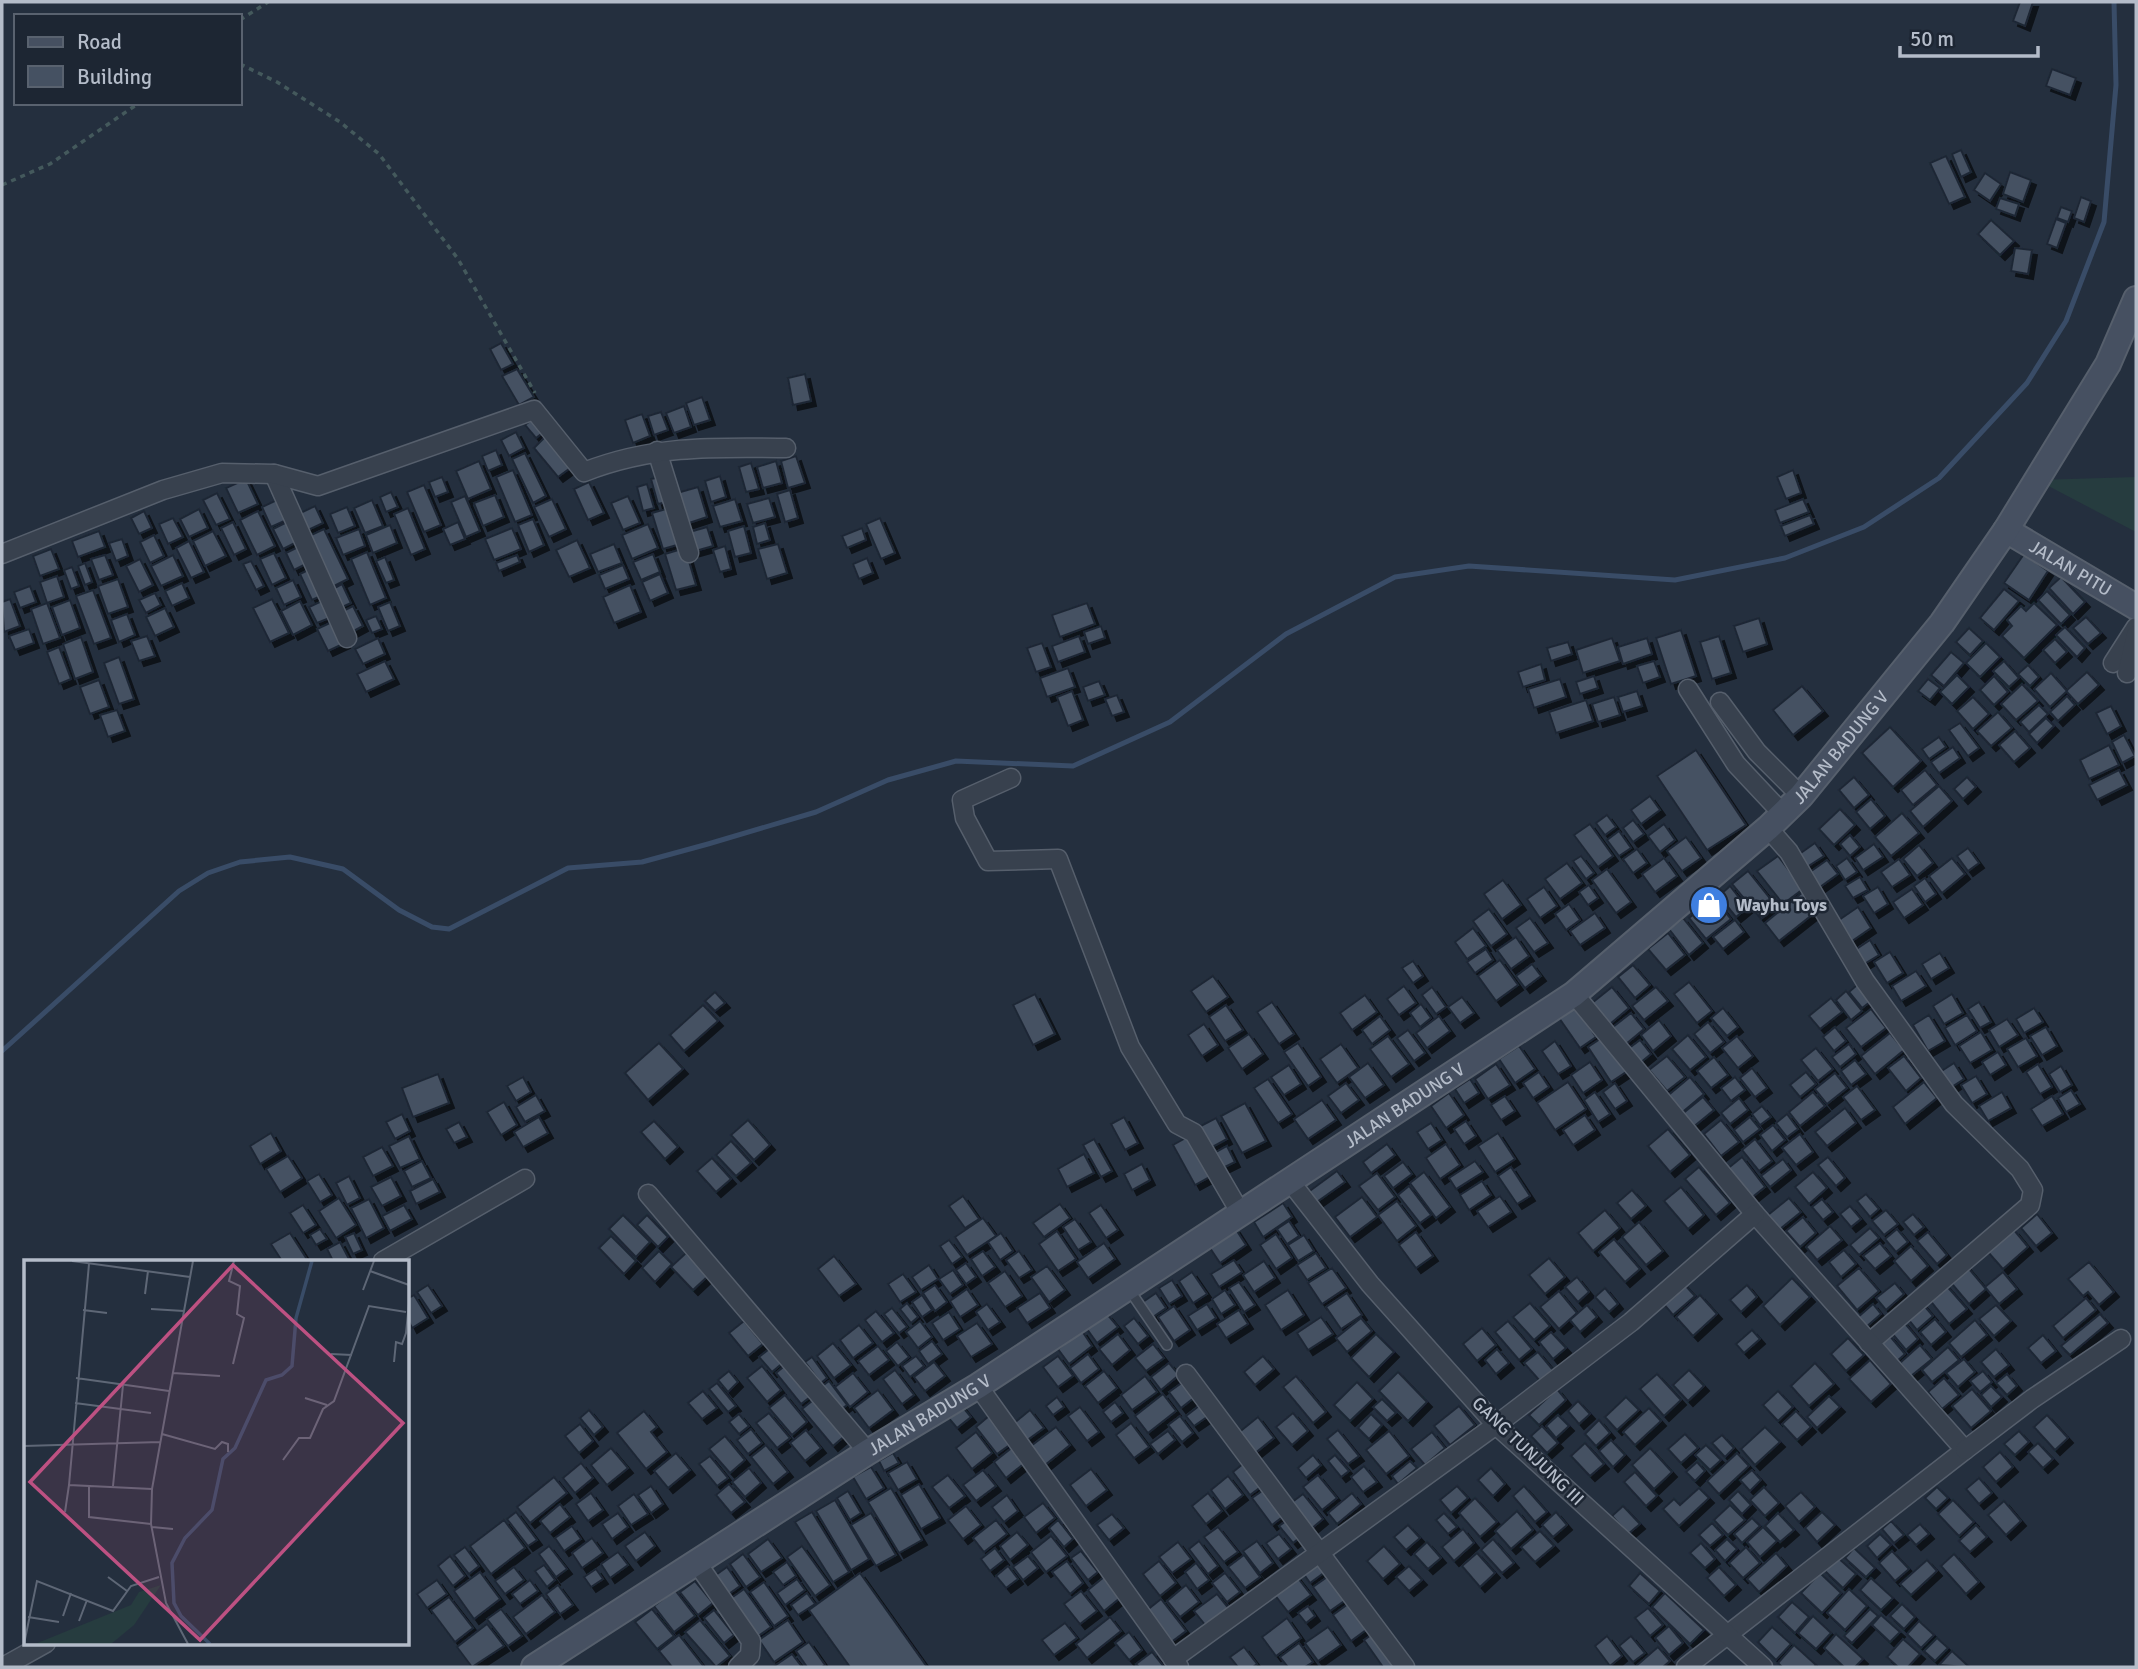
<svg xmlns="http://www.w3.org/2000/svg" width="2138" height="1669" font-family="Signika,sans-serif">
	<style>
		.green { fill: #263c3f }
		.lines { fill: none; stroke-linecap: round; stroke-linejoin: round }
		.stream { stroke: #394c67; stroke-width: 5 }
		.building { fill: #455162; stroke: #1f2835; stroke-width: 2; filter: url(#shadow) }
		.lane-casing { stroke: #565f6c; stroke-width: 12 }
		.street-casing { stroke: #565f6c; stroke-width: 21 }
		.secondary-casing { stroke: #565f6c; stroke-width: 28 }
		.path { stroke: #44595c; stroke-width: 3.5; stroke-dasharray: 5 5; stroke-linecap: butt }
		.lane { stroke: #38414e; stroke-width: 9 }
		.street { stroke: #38414e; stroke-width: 18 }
		.secondary { stroke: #465061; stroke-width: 24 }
		.labels { text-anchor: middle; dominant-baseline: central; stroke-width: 5; stroke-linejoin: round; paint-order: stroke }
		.street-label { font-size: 18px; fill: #b4bcc9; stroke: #1d2633 }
		.poi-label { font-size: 18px; font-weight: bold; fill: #b4bcc9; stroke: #1d2633; text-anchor: start }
		.inset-river { fill: none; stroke: #394c67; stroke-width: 3.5 }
		.inset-road { fill: none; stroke: #5e6776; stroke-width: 2 }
		.view { fill: #bd5182; fill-opacity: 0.15; stroke: #bd5182; stroke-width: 3.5 }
		.inset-edge { fill: none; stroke: #b4bcc9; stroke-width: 3.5 }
	</style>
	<defs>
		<filter id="shadow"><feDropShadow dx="5" dy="5" stdDeviation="0" flood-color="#0009"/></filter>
	</defs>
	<rect width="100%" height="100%" fill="#242f3e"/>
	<polygon class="green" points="2136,477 2136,532 2037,480"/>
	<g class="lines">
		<polyline class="stream" points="2,1051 179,891 208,873 240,862 290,857 343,869 399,910 432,927 449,929 568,868 642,862 708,844 816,812 888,780 956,761 1073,766 1170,722 1286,634 1395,577 1469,566 1675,580 1785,558 1864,527 1939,478 2027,383 2066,321 2104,222 2116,85 2114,2"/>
	</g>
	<g class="building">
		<polygon points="2020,2 2033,2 2025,26 2013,21"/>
		<polygon points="2052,69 2076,78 2070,95 2046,86"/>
		<polygon points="1961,150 1971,172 1961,177 1952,154"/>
		<polygon points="1946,156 1965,197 1949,204 1930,163"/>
		<polygon points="2010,172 2031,180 2023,202 2003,194"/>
		<polygon points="1985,173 2001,184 1990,201 1974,190"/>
		<polygon points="2081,197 2091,201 2084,222 2074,218"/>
		<polygon points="2000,198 2019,204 2015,216 1996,209"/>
		<polygon points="2061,207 2072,211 2068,222 2057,218"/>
		<polygon points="2056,219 2066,223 2057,248 2047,244"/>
		<polygon points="1991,220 2014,241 2000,255 1978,234"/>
		<polygon points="2015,248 2032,250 2028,274 2011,271"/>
		<polygon points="501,343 513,364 501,370 490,349"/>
		<polygon points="517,369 534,397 519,405 502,376"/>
		<polygon points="805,374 811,401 793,405 788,378"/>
		<polygon points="702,397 710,420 694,425 686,403"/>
		<polygon points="684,406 691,427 674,433 666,413"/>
		<polygon points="661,412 668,430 654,435 648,416"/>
		<polygon points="642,414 650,436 633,443 625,420"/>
		<polygon points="535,417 545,431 536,438 525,425"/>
		<polygon points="516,432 524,448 509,456 501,440"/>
		<polygon points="547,435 573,466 558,477 534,448"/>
		<polygon points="496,450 502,465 488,471 482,456"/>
		<polygon points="525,453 546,496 533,503 512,459"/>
		<polygon points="796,456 805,483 788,488 781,461"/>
		<polygon points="479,461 491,489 468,499 456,471"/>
		<polygon points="776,461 782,483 763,488 757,467"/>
		<polygon points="751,463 759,489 746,492 739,467"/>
		<polygon points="513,470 532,515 515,522 496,477"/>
		<polygon points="1793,470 1801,493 1786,499 1777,477"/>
		<polygon points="720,476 726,497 711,502 705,481"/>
		<polygon points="442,477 448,492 435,497 429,482"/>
		<polygon points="660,477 667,502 658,504 651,479"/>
		<polygon points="246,479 258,504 238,513 226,488"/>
		<polygon points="589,482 604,513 588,520 574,489"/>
		<polygon points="647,484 654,508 643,511 637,487"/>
		<polygon points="424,485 441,525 424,532 407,492"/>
		<polygon points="698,487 707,517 686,524 677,493"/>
		<polygon points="790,490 798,518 785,522 777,494"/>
		<polygon points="391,492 398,507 386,512 380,497"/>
		<polygon points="217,493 230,519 216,525 203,500"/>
		<polygon points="495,495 504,517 483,526 474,503"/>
		<polygon points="465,496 480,531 466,537 451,502"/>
		<polygon points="628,496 640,523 623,530 611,503"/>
		<polygon points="281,498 291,518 271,527 262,507"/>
		<polygon points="769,498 775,517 753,523 747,504"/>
		<polygon points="552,499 566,529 549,537 534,507"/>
		<polygon points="735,499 742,521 720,527 713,506"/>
		<polygon points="1803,499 1809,512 1780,523 1775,510"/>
		<polygon points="372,500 383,526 365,533 354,508"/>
		<polygon points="315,506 323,523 304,532 296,515"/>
		<polygon points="347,507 355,526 338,533 330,514"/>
		<polygon points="673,507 684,543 663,549 652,513"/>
		<polygon points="408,508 425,549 411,555 394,514"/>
		<polygon points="199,509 208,528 189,537 180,519"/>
		<polygon points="144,511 152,528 139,534 131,518"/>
		<polygon points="258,511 275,546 257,555 240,520"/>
		<polygon points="1810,515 1814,524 1785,536 1781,526"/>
		<polygon points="173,518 183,537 168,544 159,524"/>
		<polygon points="880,518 895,553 881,559 866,524"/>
		<polygon points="533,519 544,545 529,552 518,525"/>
		<polygon points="289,521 299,541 283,549 273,529"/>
		<polygon points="233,522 246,549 234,555 221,528"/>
		<polygon points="458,522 465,539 450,545 443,529"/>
		<polygon points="765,523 770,540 757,544 753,527"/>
		<polygon points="648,524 658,548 632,559 622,535"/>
		<polygon points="390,525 397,543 373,553 366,535"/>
		<polygon points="744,526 751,553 735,557 728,531"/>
		<polygon points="707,527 713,546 692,552 686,533"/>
		<polygon points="512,528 521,549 494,560 485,539"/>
		<polygon points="862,528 866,540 847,548 842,536"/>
		<polygon points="324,529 348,579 332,587 307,537"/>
		<polygon points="359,529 365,546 343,555 336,538"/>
		<polygon points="99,531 105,547 78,557 72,541"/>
		<polygon points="213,531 226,556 205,566 193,541"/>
		<polygon points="154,535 164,556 150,563 140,542"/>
		<polygon points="122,539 128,556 116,561 109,543"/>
		<polygon points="577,540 590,568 569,577 556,550"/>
		<polygon points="189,541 204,572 191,578 176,548"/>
		<polygon points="614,544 622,563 598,572 590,554"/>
		<polygon points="778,544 787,573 767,579 758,549"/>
		<polygon points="300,546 308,563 294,570 286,553"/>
		<polygon points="725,546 731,569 720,572 713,550"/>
		<polygon points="685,548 696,585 676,590 665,554"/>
		<polygon points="51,549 59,569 40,576 33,556"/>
		<polygon points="367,552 386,598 370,605 351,559"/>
		<polygon points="274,553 286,578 272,585 260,559"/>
		<polygon points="653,554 660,572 641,580 633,562"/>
		<polygon points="2024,554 2048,571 2029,600 2004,583"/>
		<polygon points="105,555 113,575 99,580 91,559"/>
		<polygon points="173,555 183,576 161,586 151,566"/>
		<polygon points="517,555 520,562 499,571 496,563"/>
		<polygon points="385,557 394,580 386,583 376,561"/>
		<polygon points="867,558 873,573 859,579 853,564"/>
		<polygon points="140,559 153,585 139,592 126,566"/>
		<polygon points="251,561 264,586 256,590 243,564"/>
		<polygon points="85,563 92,582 85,585 78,566"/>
		<polygon points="623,565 629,579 605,589 599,575"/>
		<polygon points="72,567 79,586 71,589 64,570"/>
		<polygon points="310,569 323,595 312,600 300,574"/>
		<polygon points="660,574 668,593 650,601 642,582"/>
		<polygon points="57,576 64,597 47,603 40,582"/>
		<polygon points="2061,577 2085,602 2073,614 2049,588"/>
		<polygon points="118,579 128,607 108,614 98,586"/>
		<polygon points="293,580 301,597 284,605 276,588"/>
		<polygon points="182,583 189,598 172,606 165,591"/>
		<polygon points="342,584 351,603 340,608 331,590"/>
		<polygon points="630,585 641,612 614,623 603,597"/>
		<polygon points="30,586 36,602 20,608 14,592"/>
		<polygon points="2004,589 2019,601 1994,630 1980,618"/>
		<polygon points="93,590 111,638 94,644 76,596"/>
		<polygon points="2047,591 2070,615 2061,624 2038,600"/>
		<polygon points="155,593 161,605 146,613 139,600"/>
		<polygon points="10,599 20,626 4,632 2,602"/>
		<polygon points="272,599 289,633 270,642 253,608"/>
		<polygon points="70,600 80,628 62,635 52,607"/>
		<polygon points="324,600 332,617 317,623 309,607"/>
		<polygon points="300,601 312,625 293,635 281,611"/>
		<polygon points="390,602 400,626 388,631 378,607"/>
		<polygon points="47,603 60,638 43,644 31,609"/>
		<polygon points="1087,603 1095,624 1060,637 1052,615"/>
		<polygon points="2034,603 2057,625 2024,658 2002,636 2012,626 2007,620 2021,606 2026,611"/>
		<polygon points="353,606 363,626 348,634 339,613"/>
		<polygon points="165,608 174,627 155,636 146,617"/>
		<polygon points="127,614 135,635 119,642 111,620"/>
		<polygon points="376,616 382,629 372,633 366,620"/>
		<polygon points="2086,617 2101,633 2088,644 2073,628"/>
		<polygon points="1759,618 1767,644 1743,652 1734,626"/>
		<polygon points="334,621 345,643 328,651 317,629"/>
		<polygon points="1101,626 1105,638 1088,644 1084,632"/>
		<polygon points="2065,627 2085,648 2077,657 2056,635"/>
		<polygon points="1969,628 1983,641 1970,655 1956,642"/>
		<polygon points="29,629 34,643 15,650 9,636"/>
		<polygon points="1681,630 1696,676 1671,684 1656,638"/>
		<polygon points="147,636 155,656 139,661 131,641"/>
		<polygon points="1079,636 1085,652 1058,662 1052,646"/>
		<polygon points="1719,636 1731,673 1712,679 1700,642"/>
		<polygon points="81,637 93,672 75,679 63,644"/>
		<polygon points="378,638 385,654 363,664 355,649"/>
		<polygon points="1612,638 1620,661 1583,673 1576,650"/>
		<polygon points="1647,638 1652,654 1623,664 1618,647"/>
		<polygon points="2055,639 2067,652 2055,663 2043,650"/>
		<polygon points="1568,642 1572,654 1551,661 1547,648"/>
		<polygon points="1042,643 1051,667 1036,672 1027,648"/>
		<polygon points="1986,643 2000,657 1980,677 1966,663"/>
		<polygon points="59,647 71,679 59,684 47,652"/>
		<polygon points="1951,652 1964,663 1944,686 1931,675"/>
		<polygon points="119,657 134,699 119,704 104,663"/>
		<polygon points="385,661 394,679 366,692 357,674"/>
		<polygon points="1654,661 1660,677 1643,683 1637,666"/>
		<polygon points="2004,661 2019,678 2009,687 1993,671"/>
		<polygon points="1541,664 1545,680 1523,687 1518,672"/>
		<polygon points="2028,665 2039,677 2030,686 2018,674"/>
		<polygon points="1068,668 1075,687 1047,697 1040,678"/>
		<polygon points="2087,672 2099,685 2078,704 2066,691"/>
		<polygon points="2051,673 2067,691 2050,707 2034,689"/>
		<polygon points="1957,675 1969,687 1952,704 1940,692"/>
		<polygon points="1594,676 1598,688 1580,694 1576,682"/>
		<polygon points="1994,676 2008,692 1994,705 1980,690"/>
		<polygon points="1560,679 1566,697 1534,708 1528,689"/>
		<polygon points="1928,679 1940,688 1930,700 1918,691"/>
		<polygon points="99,680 109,707 90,714 80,687"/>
		<polygon points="1099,681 1105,695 1088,701 1083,687"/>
		<polygon points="2022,684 2038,701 2016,720 2001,704"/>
		<polygon points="1802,686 1823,711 1793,735 1773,710"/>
		<polygon points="1072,691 1083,720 1068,726 1057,697"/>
		<polygon points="1637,691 1642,706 1623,712 1618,697"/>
		<polygon points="1117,695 1124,712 1112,716 1105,699"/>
		<polygon points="2067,696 2075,705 2058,721 2050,712"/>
		<polygon points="1614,697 1620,715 1598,722 1592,704"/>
		<polygon points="1973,697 1989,714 1973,729 1957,711"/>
		<polygon points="1586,700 1593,721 1556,733 1549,712"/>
		<polygon points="2039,705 2048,714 2029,732 2020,722"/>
		<polygon points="2111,706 2121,726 2107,734 2096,713"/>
		<polygon points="117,710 125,731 108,737 100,715"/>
		<polygon points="1998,712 2012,728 1991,746 1977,731"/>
		<polygon points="2046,718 2054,726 2037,743 2029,734"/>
		<polygon points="1960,723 1979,748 1968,756 1949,730"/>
		<polygon points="1890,727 1921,761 1893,787 1862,753"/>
		<polygon points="2015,731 2030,748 2014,762 1999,745"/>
		<polygon points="2124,735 2135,756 2122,763 2112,742"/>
		<polygon points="1939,737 1946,747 1929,759 1922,749"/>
		<polygon points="2109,745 2119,765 2089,779 2080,760"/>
		<polygon points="1953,747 1960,758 1939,773 1931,762"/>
		<polygon points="1696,750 1746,825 1707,850 1657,776"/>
		<polygon points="1925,770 1937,785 1913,805 1901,790"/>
		<polygon points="2119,770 2127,785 2097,800 2089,785"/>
		<polygon points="1854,777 1869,795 1854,808 1839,790"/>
		<polygon points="1967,777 1976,787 1963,799 1954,789"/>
		<polygon points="1939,786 1952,801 1923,827 1910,811"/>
		<polygon points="1650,796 1660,810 1641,824 1631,810"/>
		<polygon points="1871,799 1885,816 1870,829 1856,812"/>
		<polygon points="1840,809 1855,825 1834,845 1819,829"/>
		<polygon points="1902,813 1919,833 1891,856 1875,837"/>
		<polygon points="1607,815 1616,827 1605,835 1596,823"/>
		<polygon points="1633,820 1644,834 1633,842 1623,828"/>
		<polygon points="1590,824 1613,856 1598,867 1574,835"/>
		<polygon points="1664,824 1675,840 1660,852 1648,836"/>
		<polygon points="1619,831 1631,848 1619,856 1607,840"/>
		<polygon points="1850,835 1860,847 1850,856 1840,844"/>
		<polygon points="1686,837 1701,858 1682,871 1667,851"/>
		<polygon points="1815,843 1824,856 1807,867 1798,855"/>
		<polygon points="1874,844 1883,857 1863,870 1855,858"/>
		<polygon points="1919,845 1933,863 1917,876 1903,859"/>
		<polygon points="1968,848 1979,863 1968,871 1957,856"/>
		<polygon points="1637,849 1647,863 1633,873 1623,859"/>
		<polygon points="1581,856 1594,873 1586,879 1573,861"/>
		<polygon points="1778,856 1803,889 1783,904 1757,871"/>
		<polygon points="1664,858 1677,876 1655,892 1642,874"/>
		<polygon points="1847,858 1857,872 1845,880 1836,866"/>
		<polygon points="1952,858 1965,874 1942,893 1929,876"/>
		<polygon points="1899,859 1910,875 1892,887 1881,872"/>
		<polygon points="1827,860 1838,874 1820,887 1810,872"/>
		<polygon points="1567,863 1582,883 1560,899 1545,879"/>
		<polygon points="1607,869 1631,902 1616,913 1592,880"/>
		<polygon points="1748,871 1776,906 1761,919 1732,884"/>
		<polygon points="1860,877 1868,890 1853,898 1845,886"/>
		<polygon points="1925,878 1936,894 1925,902 1914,886"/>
		<polygon points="1503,880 1521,905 1502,919 1484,894"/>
		<polygon points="1589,885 1598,898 1588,905 1579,892"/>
		<polygon points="1730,886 1747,908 1736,917 1719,896"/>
		<polygon points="1544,887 1557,906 1540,918 1527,899"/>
		<polygon points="1878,887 1888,904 1874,913 1863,896"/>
		<polygon points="1912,889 1923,905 1904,918 1893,902"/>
		<polygon points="1803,892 1817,911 1779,941 1765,923"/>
		<polygon points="1714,898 1731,919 1706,939 1689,918"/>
		<polygon points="1569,904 1580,920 1566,930 1555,914"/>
		<polygon points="1858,907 1871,928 1852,941 1839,920"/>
		<polygon points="1489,909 1507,934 1491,946 1473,921"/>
		<polygon points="1595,913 1605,928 1580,945 1570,931"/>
		<polygon points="1530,918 1548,943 1534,952 1516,928"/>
		<polygon points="1683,918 1703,943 1689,955 1669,929"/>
		<polygon points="1735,920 1744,932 1723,949 1713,937"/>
		<polygon points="1473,928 1486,946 1467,959 1455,942"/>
		<polygon points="1668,933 1685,955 1666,970 1648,949"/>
		<polygon points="1516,937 1529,956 1511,969 1497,950"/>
		<polygon points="1870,940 1879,955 1861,966 1852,952"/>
		<polygon points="1486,949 1493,960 1475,973 1467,962"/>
		<polygon points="1890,952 1903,973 1887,983 1874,962"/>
		<polygon points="1940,953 1949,968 1931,979 1922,964"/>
		<polygon points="1500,960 1518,985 1496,1001 1478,976"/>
		<polygon points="1413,961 1423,976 1413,983 1402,968"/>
		<polygon points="1532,964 1541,976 1525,988 1516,976"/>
		<polygon points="1633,965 1650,985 1635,998 1618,977"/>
		<polygon points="1916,971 1926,986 1901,1001 1892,986"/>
		<polygon points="1213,976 1228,997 1206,1012 1191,991"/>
		<polygon points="1689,982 1712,1011 1697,1023 1674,994"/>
		<polygon points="1857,985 1870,1002 1862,1008 1849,992"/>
		<polygon points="1404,986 1416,1003 1399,1015 1387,999"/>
		<polygon points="1432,987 1446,1007 1436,1014 1422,995"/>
		<polygon points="1612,987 1629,1008 1610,1024 1592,1003"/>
		<polygon points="1656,987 1668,1001 1644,1020 1632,1006"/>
		<polygon points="1846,991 1862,1011 1851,1020 1836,1000"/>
		<polygon points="715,992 725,1003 715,1011 705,1001"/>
		<polygon points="1035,994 1055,1034 1033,1045 1013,1005"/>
		<polygon points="1952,994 1963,1013 1944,1024 1933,1006"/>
		<polygon points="1365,995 1377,1012 1352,1030 1340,1013"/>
		<polygon points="1462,997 1474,1013 1460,1023 1448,1007"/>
		<polygon points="1831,998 1842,1012 1820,1029 1809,1016"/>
		<polygon points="1272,1002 1294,1034 1279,1044 1257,1012"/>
		<polygon points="1979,1002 1991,1022 1980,1028 1968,1009"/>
		<polygon points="1574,1003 1596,1037 1580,1048 1557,1015"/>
		<polygon points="1421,1004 1431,1018 1420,1027 1410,1013"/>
		<polygon points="703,1005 718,1021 684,1051 670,1035"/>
		<polygon points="1226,1005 1243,1030 1225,1041 1209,1017"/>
		<polygon points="1723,1008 1738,1027 1727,1036 1711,1018"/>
		<polygon points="2034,1008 2043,1022 2024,1033 2016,1019"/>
		<polygon points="1871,1009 1886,1028 1861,1047 1846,1028"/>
		<polygon points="1631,1013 1644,1029 1626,1044 1613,1027"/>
		<polygon points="1929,1015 1945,1041 1928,1051 1913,1025"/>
		<polygon points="1967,1015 1977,1031 1955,1045 1945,1028"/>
		<polygon points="1380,1016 1390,1030 1372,1044 1362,1030"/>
		<polygon points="1439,1016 1450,1031 1427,1048 1416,1033"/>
		<polygon points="2007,1019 2018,1035 1999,1047 1989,1030"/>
		<polygon points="1659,1020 1671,1036 1653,1051 1641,1035"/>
		<polygon points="1708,1022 1724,1042 1710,1053 1694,1034"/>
		<polygon points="1204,1024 1218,1045 1202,1056 1188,1035"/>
		<polygon points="1835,1027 1846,1041 1834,1051 1823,1037"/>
		<polygon points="2046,1027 2057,1046 2042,1055 2030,1036"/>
		<polygon points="1408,1030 1425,1053 1414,1061 1397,1038"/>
		<polygon points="1981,1032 1992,1050 1970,1063 1959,1046"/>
		<polygon points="1890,1033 1904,1050 1875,1074 1861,1056"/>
		<polygon points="1249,1034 1263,1054 1242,1069 1228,1048"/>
		<polygon points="1688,1035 1706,1057 1690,1070 1672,1049"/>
		<polygon points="1388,1036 1409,1064 1391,1077 1370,1049"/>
		<polygon points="1737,1036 1753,1056 1738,1068 1722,1048"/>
		<polygon points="1603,1037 1626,1072 1611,1082 1588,1047"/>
		<polygon points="2026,1038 2037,1056 2018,1067 2007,1049"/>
		<polygon points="1640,1040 1651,1054 1640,1063 1628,1049"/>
		<polygon points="1555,1041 1571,1066 1558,1074 1542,1051"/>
		<polygon points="659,1043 683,1069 648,1100 625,1073"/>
		<polygon points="1298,1043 1321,1077 1308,1086 1284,1052"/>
		<polygon points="1341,1044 1358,1068 1337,1083 1320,1059"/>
		<polygon points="1849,1044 1856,1054 1840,1067 1832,1057"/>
		<polygon points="1519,1046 1535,1069 1515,1083 1499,1059"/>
		<polygon points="1816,1048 1833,1069 1818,1081 1801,1060"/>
		<polygon points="1998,1052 2006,1065 1990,1075 1982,1062"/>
		<polygon points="1667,1056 1685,1077 1667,1091 1649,1070"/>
		<polygon points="1904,1056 1921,1078 1906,1091 1888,1068"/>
		<polygon points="1714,1057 1728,1075 1711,1088 1697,1071"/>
		<polygon points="1855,1060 1866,1074 1851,1085 1841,1071"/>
		<polygon points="1590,1062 1602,1080 1583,1093 1571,1075"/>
		<polygon points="1368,1063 1384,1085 1365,1098 1349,1077"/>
		<polygon points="1954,1063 1964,1079 1947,1090 1937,1074"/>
		<polygon points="1496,1064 1510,1085 1488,1099 1475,1079"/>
		<polygon points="2038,1064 2052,1087 2040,1094 2026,1072"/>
		<polygon points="1289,1065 1301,1084 1284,1095 1271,1077"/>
		<polygon points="2061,1066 2072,1085 2060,1092 2049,1074"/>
		<polygon points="1752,1068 1767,1088 1755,1097 1740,1078"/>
		<polygon points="1539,1072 1549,1087 1533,1098 1523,1083"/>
		<polygon points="1806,1072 1816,1084 1800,1097 1790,1085"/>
		<polygon points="1835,1073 1847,1088 1827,1104 1815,1089"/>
		<polygon points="438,1074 449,1103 413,1117 402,1088"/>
		<polygon points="1976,1076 1987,1094 1972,1103 1961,1085"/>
		<polygon points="523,1077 531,1092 516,1101 507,1086"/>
		<polygon points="1690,1077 1704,1094 1679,1115 1665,1098"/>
		<polygon points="1735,1077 1745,1090 1731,1101 1721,1088"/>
		<polygon points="1268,1079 1292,1114 1278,1123 1254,1088"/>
		<polygon points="1470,1079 1479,1093 1464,1103 1455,1089"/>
		<polygon points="1568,1082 1586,1109 1555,1130 1537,1103"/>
		<polygon points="1924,1082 1937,1098 1905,1124 1893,1107"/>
		<polygon points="1346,1083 1359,1100 1341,1113 1328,1096"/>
		<polygon points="1615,1083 1627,1101 1615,1109 1603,1092"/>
		<polygon points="1857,1086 1875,1110 1861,1120 1843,1097"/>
		<polygon points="2071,1090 2080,1104 2066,1112 2058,1098"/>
		<polygon points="1595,1092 1610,1114 1598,1122 1584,1100"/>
		<polygon points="1813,1092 1825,1106 1800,1126 1789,1112"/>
		<polygon points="2002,1092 2011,1108 1988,1121 1979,1106"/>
		<polygon points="1449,1093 1464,1115 1446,1128 1431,1106"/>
		<polygon points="536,1095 545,1111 525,1122 516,1107"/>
		<polygon points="1505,1096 1515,1111 1501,1120 1491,1105"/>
		<polygon points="2052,1096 2063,1114 2042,1126 2031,1109"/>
		<polygon points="1703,1097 1714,1110 1692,1128 1681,1115"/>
		<polygon points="1739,1098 1748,1110 1730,1124 1721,1113"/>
		<polygon points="1322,1100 1336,1120 1308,1139 1294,1119"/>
		<polygon points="504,1102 517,1125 501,1135 487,1112"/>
		<polygon points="1245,1103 1266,1141 1242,1153 1221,1116"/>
		<polygon points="1762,1106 1771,1117 1760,1125 1752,1114"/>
		<polygon points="1845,1108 1856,1123 1827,1146 1815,1132"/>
		<polygon points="402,1114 410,1131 395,1139 386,1122"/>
		<polygon points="1787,1114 1798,1129 1787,1137 1776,1123"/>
		<polygon points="1585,1115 1595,1130 1573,1145 1563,1130"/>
		<polygon points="539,1117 548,1133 523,1147 514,1132"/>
		<polygon points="1124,1117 1138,1143 1125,1150 1111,1124"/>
		<polygon points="1750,1117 1760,1129 1743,1142 1734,1130"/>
		<polygon points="1216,1118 1227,1139 1207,1150 1195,1129"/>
		<polygon points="748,1120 770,1145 754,1160 731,1135"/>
		<polygon points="1721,1120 1739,1142 1721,1156 1704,1134"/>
		<polygon points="654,1121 678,1147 665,1159 641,1132"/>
		<polygon points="1466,1121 1476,1136 1464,1144 1454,1129"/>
		<polygon points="459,1122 467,1137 454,1143 446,1129"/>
		<polygon points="1431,1123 1442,1140 1428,1149 1417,1132"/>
		<polygon points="1773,1125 1785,1140 1772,1151 1760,1135"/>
		<polygon points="1668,1129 1690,1155 1670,1172 1648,1146"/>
		<polygon points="271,1133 281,1151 260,1164 250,1146"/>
		<polygon points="1498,1133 1515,1159 1495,1172 1478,1146"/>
		<polygon points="1800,1134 1813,1152 1796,1165 1782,1148"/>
		<polygon points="1191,1135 1213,1175 1195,1185 1173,1145"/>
		<polygon points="409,1136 420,1159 400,1168 389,1146"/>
		<polygon points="1094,1139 1112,1171 1101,1177 1083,1145"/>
		<polygon points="1755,1139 1772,1161 1759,1171 1742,1150"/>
		<polygon points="731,1141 751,1163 736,1176 716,1155"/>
		<polygon points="1387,1144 1395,1155 1371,1173 1363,1162"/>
		<polygon points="1446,1144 1460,1165 1440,1179 1426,1158"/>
		<polygon points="1227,1146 1235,1162 1217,1171 1209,1156"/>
		<polygon points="382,1147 393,1166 373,1176 363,1157"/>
		<polygon points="1084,1154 1094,1173 1067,1187 1058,1169"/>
		<polygon points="288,1156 302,1178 280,1192 266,1169"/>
		<polygon points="1742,1157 1765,1187 1750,1199 1726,1170"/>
		<polygon points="1828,1157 1845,1178 1836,1186 1818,1165"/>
		<polygon points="712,1158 731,1179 716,1192 697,1171"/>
		<polygon points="1783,1159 1791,1170 1770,1187 1761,1176"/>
		<polygon points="422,1161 431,1178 412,1187 404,1171"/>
		<polygon points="1475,1161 1483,1172 1456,1189 1449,1178"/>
		<polygon points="1403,1162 1412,1174 1393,1188 1384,1176"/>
		<polygon points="1142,1164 1150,1180 1132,1190 1124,1174"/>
		<polygon points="1511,1167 1530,1196 1517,1204 1498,1176"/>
		<polygon points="1699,1167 1730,1203 1716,1215 1685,1179"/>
		<polygon points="1337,1171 1345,1182 1314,1204 1307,1193"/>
		<polygon points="1424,1172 1450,1207 1436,1218 1410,1183"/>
		<polygon points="1813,1172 1827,1188 1809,1204 1795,1187"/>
		<polygon points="1377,1173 1395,1197 1378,1210 1359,1186"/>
		<polygon points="319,1174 332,1195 320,1202 307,1181"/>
		<polygon points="349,1176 360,1198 347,1205 336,1183"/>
		<polygon points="391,1177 401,1196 382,1206 371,1187"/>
		<polygon points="433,1179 440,1192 416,1204 410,1191"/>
		<polygon points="1482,1181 1491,1195 1469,1210 1460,1195"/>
		<polygon points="1409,1186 1431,1215 1420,1223 1398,1195"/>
		<polygon points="1681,1187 1704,1215 1688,1229 1664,1201"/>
		<polygon points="1632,1190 1646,1206 1631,1219 1617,1203"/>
		<polygon points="1866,1194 1879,1209 1870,1217 1857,1201"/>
		<polygon points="963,1196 979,1219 965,1228 949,1206"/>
		<polygon points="1500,1196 1511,1212 1488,1227 1477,1211"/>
		<polygon points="1362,1197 1377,1217 1350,1237 1335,1217"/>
		<polygon points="339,1198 356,1225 336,1238 319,1211"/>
		<polygon points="1789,1198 1801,1212 1780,1229 1768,1215"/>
		<polygon points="369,1199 384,1228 366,1238 351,1208"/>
		<polygon points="1822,1199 1833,1212 1823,1220 1812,1207"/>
		<polygon points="1397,1201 1416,1226 1397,1241 1378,1215"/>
		<polygon points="1283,1203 1292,1217 1263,1237 1254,1222"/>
		<polygon points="1060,1204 1070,1218 1044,1237 1033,1223"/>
		<polygon points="303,1205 316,1225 303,1233 290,1213"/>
		<polygon points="404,1205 412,1219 390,1231 382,1216"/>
		<polygon points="1101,1205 1118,1230 1106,1238 1089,1213"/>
		<polygon points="1850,1206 1861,1219 1851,1227 1840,1214"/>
		<polygon points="1605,1210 1620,1228 1593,1251 1578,1233"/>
		<polygon points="1886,1210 1898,1224 1884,1235 1872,1221"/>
		<polygon points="1913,1214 1924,1227 1914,1235 1903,1222"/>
		<polygon points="2037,1214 2052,1233 2036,1246 2021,1228"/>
		<polygon points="623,1215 650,1242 636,1257 609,1229"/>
		<polygon points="647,1215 668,1237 658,1247 637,1225"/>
		<polygon points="1803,1217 1816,1233 1800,1247 1786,1231"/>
		<polygon points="983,1218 996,1236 967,1255 955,1237"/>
		<polygon points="1075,1219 1091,1242 1078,1250 1063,1227"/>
		<polygon points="1289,1221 1299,1236 1287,1244 1277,1229"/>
		<polygon points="1639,1222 1663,1251 1646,1265 1622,1237"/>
		<polygon points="1830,1226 1842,1240 1817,1260 1806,1247"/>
		<polygon points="1235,1228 1246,1245 1220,1263 1208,1245"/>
		<polygon points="1870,1228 1879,1238 1859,1255 1850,1245"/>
		<polygon points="320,1229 327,1239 316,1245 310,1235"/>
		<polygon points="1897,1229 1908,1242 1896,1252 1885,1239"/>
		<polygon points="2014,1230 2028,1247 2003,1269 1988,1252"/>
		<polygon points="1057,1231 1076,1259 1058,1271 1039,1244"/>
		<polygon points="1416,1232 1433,1256 1416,1268 1399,1245"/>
		<polygon points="1928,1232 1947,1255 1937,1264 1917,1241"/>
		<polygon points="290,1233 308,1261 282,1261 271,1244"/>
		<polygon points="354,1233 362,1250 353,1254 345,1237"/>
		<polygon points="1001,1233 1013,1251 1000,1260 988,1242"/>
		<polygon points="1276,1234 1292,1258 1276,1269 1260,1245"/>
		<polygon points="1304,1235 1314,1251 1298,1261 1288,1245"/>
		<polygon points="611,1236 636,1261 624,1274 599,1248"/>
		<polygon points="1614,1239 1640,1269 1625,1282 1599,1252"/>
		<polygon points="949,1240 962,1257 952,1264 940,1246"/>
		<polygon points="340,1242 350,1261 333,1261 327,1249"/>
		<polygon points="1104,1243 1115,1259 1088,1278 1077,1262"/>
		<polygon points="1880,1243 1891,1256 1875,1269 1863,1256"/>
		<polygon points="1911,1246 1928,1266 1911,1281 1894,1261"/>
		<polygon points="1844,1250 1856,1264 1841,1277 1829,1262"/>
		<polygon points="659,1251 672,1264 655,1282 642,1268"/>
		<polygon points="983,1251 995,1267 982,1276 971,1259"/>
		<polygon points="1019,1251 1032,1270 1019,1278 1006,1260"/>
		<polygon points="686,1253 708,1276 693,1290 671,1267"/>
		<polygon points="1316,1253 1326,1268 1307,1280 1297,1265"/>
		<polygon points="834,1256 856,1284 839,1296 818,1269"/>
		<polygon points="1549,1258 1565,1277 1545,1294 1529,1275"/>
		<polygon points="1234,1260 1242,1272 1219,1287 1211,1274"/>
		<polygon points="1264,1261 1275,1278 1254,1292 1243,1275"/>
		<polygon points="2089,1262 2114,1292 2099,1305 2088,1292 2083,1296 2068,1279"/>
		<polygon points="966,1263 976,1277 966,1284 956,1270"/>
		<polygon points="1964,1263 1986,1289 1969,1304 1947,1278"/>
		<polygon points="929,1265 938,1279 921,1290 912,1277"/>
		<polygon points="1047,1266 1065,1290 1049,1302 1031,1277"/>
		<polygon points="1332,1268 1346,1288 1322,1304 1308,1283"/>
		<polygon points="1859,1268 1879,1291 1857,1310 1837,1286"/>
		<polygon points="953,1270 963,1285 950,1294 939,1279"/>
		<polygon points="1005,1271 1022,1296 1005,1307 988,1283"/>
		<polygon points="1192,1272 1207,1294 1193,1303 1179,1281"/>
		<polygon points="2003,1272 2017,1289 1999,1304 1985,1287"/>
		<polygon points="903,1274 916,1292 900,1302 888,1284"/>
		<polygon points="1577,1277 1589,1292 1578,1302 1565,1287"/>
		<polygon points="1792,1278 1810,1297 1780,1325 1763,1306"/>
		<polygon points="1172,1280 1182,1296 1169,1304 1159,1288"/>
		<polygon points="1239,1282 1255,1305 1244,1312 1229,1288"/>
		<polygon points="1683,1283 1695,1296 1673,1315 1662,1302"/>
		<polygon points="1895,1283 1904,1294 1886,1310 1876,1298"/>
		<polygon points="1945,1284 1967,1309 1949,1324 1928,1298"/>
		<polygon points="428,1285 442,1306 431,1313 417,1292"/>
		<polygon points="935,1285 947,1302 935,1311 923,1293"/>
		<polygon points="1747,1285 1757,1297 1741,1312 1730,1300"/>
		<polygon points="1605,1288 1618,1304 1609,1312 1595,1297"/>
		<polygon points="967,1289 978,1305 960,1317 950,1301"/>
		<polygon points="1225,1290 1235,1305 1221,1314 1212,1299"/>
		<polygon points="1288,1290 1304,1315 1281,1330 1265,1305"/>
		<polygon points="1559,1291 1577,1313 1559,1329 1540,1307"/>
		<polygon points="1040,1293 1050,1308 1027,1323 1017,1308"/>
		<polygon points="1156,1293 1166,1308 1150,1319 1140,1304"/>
		<polygon points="1347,1293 1362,1315 1341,1329 1326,1307"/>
		<polygon points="414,1295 428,1318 412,1328 408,1320 408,1298"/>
		<polygon points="922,1295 932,1310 922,1317 912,1302"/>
		<polygon points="1700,1295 1717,1314 1693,1336 1676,1317"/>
		<polygon points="2086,1298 2096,1310 2063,1338 2053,1326"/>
		<polygon points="1921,1302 1933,1316 1917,1330 1905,1315"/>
		<polygon points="907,1303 918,1317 911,1323 900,1309"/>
		<polygon points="1530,1303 1550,1326 1534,1340 1513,1317"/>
		<polygon points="987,1304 1000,1322 988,1330 976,1312"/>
		<polygon points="1207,1304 1216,1318 1197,1330 1188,1316"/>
		<polygon points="1873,1304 1881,1314 1865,1328 1857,1318"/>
		<polygon points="1587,1305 1597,1317 1580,1332 1570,1320"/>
		<polygon points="1996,1305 2011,1321 1994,1336 1979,1319"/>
		<polygon points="1174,1306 1190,1330 1174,1341 1158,1317"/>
		<polygon points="892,1308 907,1327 899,1333 884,1314"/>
		<polygon points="1239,1310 1248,1324 1226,1338 1217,1324"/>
		<polygon points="876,1311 894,1333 882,1342 865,1320"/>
		<polygon points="949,1312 960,1329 943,1340 932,1323"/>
		<polygon points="1107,1314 1118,1327 1097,1343 1087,1329"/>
		<polygon points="2100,1314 2108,1323 2070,1355 2061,1346"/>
		<polygon points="1321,1317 1333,1334 1308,1350 1297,1333"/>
		<polygon points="1134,1318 1148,1336 1138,1344 1124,1326"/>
		<polygon points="1361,1318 1372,1331 1347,1352 1336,1338"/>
		<polygon points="1935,1319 1946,1332 1931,1345 1920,1332"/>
		<polygon points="1975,1320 1987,1335 1961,1357 1949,1343"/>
		<polygon points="744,1321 763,1344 748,1356 729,1333"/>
		<polygon points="920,1321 932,1337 918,1348 906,1332"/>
		<polygon points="1508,1321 1532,1349 1519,1360 1495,1332"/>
		<polygon points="1903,1321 1918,1339 1906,1350 1891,1332"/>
		<polygon points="977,1323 992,1344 971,1357 957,1336"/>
		<polygon points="859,1325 873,1343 853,1358 840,1340"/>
		<polygon points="1482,1328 1496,1345 1477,1361 1463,1344"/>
		<polygon points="1752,1330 1760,1339 1744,1353 1736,1344"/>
		<polygon points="1082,1331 1092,1346 1069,1364 1058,1349"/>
		<polygon points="1551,1332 1566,1348 1553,1359 1539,1342"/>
		<polygon points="1118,1334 1130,1350 1112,1365 1099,1349"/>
		<polygon points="1376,1334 1394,1352 1369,1377 1351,1358"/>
		<polygon points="1889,1335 1905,1354 1896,1362 1879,1343"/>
		<polygon points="2043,1335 2056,1351 2041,1363 2028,1348"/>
		<polygon points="1848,1338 1864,1355 1846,1371 1831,1354"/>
		<polygon points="932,1341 942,1354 928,1364 919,1351"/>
		<polygon points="897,1342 909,1357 898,1366 886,1351"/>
		<polygon points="833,1343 851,1365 834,1378 817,1356"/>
		<polygon points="1153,1344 1164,1358 1146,1371 1135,1358"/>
		<polygon points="1920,1345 1932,1359 1911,1376 1900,1363"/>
		<polygon points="773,1346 785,1361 772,1372 759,1357"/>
		<polygon points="878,1346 889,1360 869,1375 858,1361"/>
		<polygon points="1948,1347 1959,1360 1932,1382 1922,1370"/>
		<polygon points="1497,1349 1509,1363 1496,1374 1485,1360"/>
		<polygon points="1996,1349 2009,1365 1994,1377 1981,1362"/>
		<polygon points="1538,1352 1553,1370 1540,1381 1524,1363"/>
		<polygon points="1088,1354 1099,1369 1081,1383 1070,1368"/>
		<polygon points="916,1356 924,1366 910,1377 902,1366"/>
		<polygon points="1058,1356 1073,1376 1058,1387 1043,1367"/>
		<polygon points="1263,1356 1274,1369 1255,1385 1244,1372"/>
		<polygon points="812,1357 827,1378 821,1383 805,1362"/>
		<polygon points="1964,1359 1975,1372 1958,1387 1946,1373"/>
		<polygon points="1870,1360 1891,1384 1871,1402 1849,1379"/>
		<polygon points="934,1362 945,1376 925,1391 914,1377"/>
		<polygon points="788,1363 814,1394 801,1404 776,1373"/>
		<polygon points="1169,1363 1179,1375 1161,1390 1151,1377"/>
		<polygon points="1815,1363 1834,1384 1809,1406 1791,1386"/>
		<polygon points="762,1366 781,1390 767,1402 747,1378"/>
		<polygon points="895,1370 914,1395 902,1404 883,1379"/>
		<polygon points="1689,1370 1704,1386 1688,1401 1673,1385"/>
		<polygon points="729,1371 738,1382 728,1392 718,1380"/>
		<polygon points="1104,1371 1117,1388 1098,1403 1085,1386"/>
		<polygon points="1983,1371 1992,1382 1980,1392 1970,1381"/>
		<polygon points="1398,1372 1427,1402 1408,1421 1379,1391"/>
		<polygon points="853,1373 868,1392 850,1407 835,1387"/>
		<polygon points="1657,1374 1681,1400 1664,1416 1640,1389"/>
		<polygon points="2007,1374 2017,1386 2007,1395 1996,1383"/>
		<polygon points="1145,1376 1157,1392 1132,1410 1121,1395"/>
		<polygon points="1296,1376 1326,1412 1313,1423 1283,1387"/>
		<polygon points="1944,1378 1959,1395 1942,1409 1928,1392"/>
		<polygon points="829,1381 847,1405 839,1411 821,1387"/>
		<polygon points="1183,1382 1195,1397 1181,1408 1169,1392"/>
		<polygon points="1357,1382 1373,1399 1350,1421 1334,1405"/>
		<polygon points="717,1383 736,1406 728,1412 709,1389"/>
		<polygon points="1991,1386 2002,1397 1991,1407 1981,1395"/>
		<polygon points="1557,1389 1566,1400 1539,1425 1529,1415"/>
		<polygon points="1972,1389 1991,1411 1971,1428 1952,1406"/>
		<polygon points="878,1390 893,1410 869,1428 854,1408"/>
		<polygon points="703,1391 717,1408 702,1419 688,1403"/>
		<polygon points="1778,1391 1793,1407 1778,1421 1763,1405"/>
		<polygon points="1163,1394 1176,1411 1148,1433 1135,1416"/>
		<polygon points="785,1395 807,1422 792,1435 769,1408"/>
		<polygon points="1829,1396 1840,1407 1817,1428 1807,1417"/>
		<polygon points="817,1397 847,1434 833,1446 802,1409"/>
		<polygon points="1057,1397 1064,1407 1053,1415 1046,1406"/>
		<polygon points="1626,1397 1639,1410 1617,1430 1605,1417"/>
		<polygon points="1382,1399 1396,1413 1387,1421 1373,1407"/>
		<polygon points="1578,1401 1590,1414 1579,1424 1568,1411"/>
		<polygon points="1115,1402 1123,1413 1111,1422 1103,1412"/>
		<polygon points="961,1405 971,1417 957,1428 947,1416"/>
		<polygon points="1199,1406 1207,1417 1194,1426 1186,1416"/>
		<polygon points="1459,1406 1475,1425 1450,1445 1434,1426"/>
		<polygon points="1080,1407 1099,1432 1087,1441 1068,1416"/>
		<polygon points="1649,1408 1661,1421 1635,1445 1623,1432"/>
		<polygon points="589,1410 603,1427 594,1435 580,1418"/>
		<polygon points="1030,1410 1044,1428 1026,1441 1013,1424"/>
		<polygon points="644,1411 657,1427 651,1432 667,1452 646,1469 617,1433"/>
		<polygon points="1796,1411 1811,1427 1797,1440 1782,1424"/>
		<polygon points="769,1413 790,1438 777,1448 756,1423"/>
		<polygon points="1293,1413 1308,1431 1292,1445 1276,1427"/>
		<polygon points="739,1414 749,1426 739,1434 729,1422"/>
		<polygon points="1371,1414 1382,1425 1369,1439 1358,1428"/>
		<polygon points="1558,1415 1569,1426 1556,1438 1546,1426"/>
		<polygon points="2047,1415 2068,1438 2055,1450 2034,1427"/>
		<polygon points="989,1416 1011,1444 997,1454 976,1427"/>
		<polygon points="1180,1416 1193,1433 1182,1442 1168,1425"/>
		<polygon points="1258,1417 1274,1438 1254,1454 1237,1434"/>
		<polygon points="1599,1420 1610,1433 1596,1446 1585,1434"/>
		<polygon points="1131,1423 1149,1447 1134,1458 1116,1435"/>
		<polygon points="580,1424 593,1441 579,1453 565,1436"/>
		<polygon points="1542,1426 1558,1443 1547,1453 1531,1436"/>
		<polygon points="1056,1427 1070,1445 1045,1465 1031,1446"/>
		<polygon points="1765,1427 1780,1442 1755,1465 1741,1449"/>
		<polygon points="751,1429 762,1443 748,1454 737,1440"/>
		<polygon points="806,1430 821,1448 805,1461 790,1443"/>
		<polygon points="1338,1430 1359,1456 1348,1464 1327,1439"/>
		<polygon points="1168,1431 1175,1440 1158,1454 1150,1444"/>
		<polygon points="1389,1431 1409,1456 1386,1474 1366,1450"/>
		<polygon points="2019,1431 2029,1442 2015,1455 2004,1444"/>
		<polygon points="976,1432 992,1453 972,1469 956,1448"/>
		<polygon points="1432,1432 1445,1448 1425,1465 1411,1449"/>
		<polygon points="1685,1434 1698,1448 1681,1463 1668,1449"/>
		<polygon points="1722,1435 1734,1448 1725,1457 1712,1443"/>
		<polygon points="725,1436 745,1460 730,1473 709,1449"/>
		<polygon points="1611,1440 1625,1455 1613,1467 1599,1451"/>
		<polygon points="1585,1443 1604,1464 1590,1476 1571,1456"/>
		<polygon points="2038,1443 2053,1459 2043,1468 2028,1452"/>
		<polygon points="766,1445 788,1472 773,1484 751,1457"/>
		<polygon points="1706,1445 1721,1460 1710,1470 1695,1455"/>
		<polygon points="1014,1446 1026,1462 1006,1478 994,1462"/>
		<polygon points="611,1448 628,1468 607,1485 591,1465"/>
		<polygon points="1650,1448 1672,1472 1654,1489 1632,1465"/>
		<polygon points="2000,1452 2013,1467 1996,1482 1983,1467"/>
		<polygon points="676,1453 690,1470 668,1488 654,1471"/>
		<polygon points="893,1453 899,1463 884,1471 879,1461"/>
		<polygon points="1737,1453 1749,1466 1719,1494 1707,1481"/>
		<polygon points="1313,1455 1321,1465 1306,1478 1298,1468"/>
		<polygon points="1335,1455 1349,1471 1341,1477 1328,1461"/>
		<polygon points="710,1456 728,1478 717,1486 699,1464"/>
		<polygon points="1410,1461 1417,1468 1398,1484 1392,1476"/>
		<polygon points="907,1462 917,1479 898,1490 888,1473"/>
		<polygon points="1697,1462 1705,1471 1695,1481 1686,1472"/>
		<polygon points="581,1463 593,1478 575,1493 563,1478"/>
		<polygon points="1244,1463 1262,1486 1250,1495 1233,1472"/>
		<polygon points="1364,1466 1377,1482 1363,1492 1351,1477"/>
		<polygon points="871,1467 884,1488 866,1499 853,1477"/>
		<polygon points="749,1468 761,1483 745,1497 732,1482"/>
		<polygon points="1491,1468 1505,1484 1493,1496 1478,1480"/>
		<polygon points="1091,1469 1107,1490 1086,1506 1070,1485"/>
		<polygon points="983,1470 996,1486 976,1501 963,1485"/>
		<polygon points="1752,1470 1761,1480 1750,1491 1740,1480"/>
		<polygon points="1635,1472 1657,1496 1646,1506 1624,1482"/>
		<polygon points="948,1475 965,1496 949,1508 932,1487"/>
		<polygon points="1318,1475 1337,1498 1322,1510 1303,1487"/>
		<polygon points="1228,1476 1243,1495 1225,1509 1211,1490"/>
		<polygon points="554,1477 567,1493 530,1523 517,1507"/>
		<polygon points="1979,1478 1992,1493 1979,1504 1966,1489"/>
		<polygon points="729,1484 745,1502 731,1513 716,1495"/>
		<polygon points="919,1484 940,1518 921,1529 901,1495"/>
		<polygon points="651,1486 663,1504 651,1513 638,1495"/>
		<polygon points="1457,1486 1468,1498 1451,1513 1440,1500"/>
		<polygon points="1524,1486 1547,1512 1535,1522 1513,1496"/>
		<polygon points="1764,1487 1779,1503 1765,1516 1750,1500"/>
		<polygon points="1937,1487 1948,1498 1936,1509 1925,1498"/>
		<polygon points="891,1488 922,1540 899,1553 868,1502"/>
		<polygon points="1699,1488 1709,1498 1679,1526 1663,1509 1674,1499 1680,1505"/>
		<polygon points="1265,1489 1285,1515 1272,1525 1252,1498"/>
		<polygon points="848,1491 861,1513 850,1520 837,1498"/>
		<polygon points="1738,1491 1751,1505 1742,1514 1729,1500"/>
		<polygon points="1801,1492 1815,1507 1799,1522 1785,1506"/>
		<polygon points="591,1493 603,1510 588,1521 576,1504"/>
		<polygon points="1208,1493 1222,1511 1206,1524 1192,1506"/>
		<polygon points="1352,1493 1361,1504 1337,1524 1328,1513"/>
		<polygon points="634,1494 648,1514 631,1525 618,1506"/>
		<polygon points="1303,1494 1323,1519 1311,1529 1291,1503"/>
		<polygon points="1007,1495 1018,1511 1004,1522 992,1507"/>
		<polygon points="1475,1498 1497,1522 1480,1537 1459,1513"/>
		<polygon points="835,1500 869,1559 851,1570 816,1511"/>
		<polygon points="1953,1500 1974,1522 1959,1536 1938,1514"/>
		<polygon points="2004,1501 2021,1521 2006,1535 1988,1515"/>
		<polygon points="1043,1503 1055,1518 1036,1533 1024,1517"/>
		<polygon points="560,1504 570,1517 550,1533 540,1521"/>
		<polygon points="1730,1505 1745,1520 1728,1535 1714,1520"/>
		<polygon points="966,1506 981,1525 963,1539 948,1520"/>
		<polygon points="1623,1506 1640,1524 1628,1534 1612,1516"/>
		<polygon points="1517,1511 1533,1530 1511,1549 1495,1531"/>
		<polygon points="516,1512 537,1540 528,1546 507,1519"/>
		<polygon points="812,1512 849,1572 833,1582 795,1522"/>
		<polygon points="1556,1512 1567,1525 1553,1537 1542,1525"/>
		<polygon points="1822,1512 1835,1525 1817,1542 1805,1528"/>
		<polygon points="618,1513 628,1527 612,1539 602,1524"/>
		<polygon points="871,1513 896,1555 876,1566 851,1525"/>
		<polygon points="1444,1513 1457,1527 1448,1534 1436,1520"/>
		<polygon points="1778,1513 1794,1530 1780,1542 1765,1526"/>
		<polygon points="1112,1514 1124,1528 1109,1540 1097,1525"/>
		<polygon points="1290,1518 1303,1535 1293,1543 1279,1526"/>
		<polygon points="1752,1518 1760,1526 1742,1543 1734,1534"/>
		<polygon points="504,1520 525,1548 491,1574 470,1546"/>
		<polygon points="996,1520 1007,1534 984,1552 973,1538"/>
		<polygon points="1058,1520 1073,1539 1064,1547 1049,1528"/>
		<polygon points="1891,1521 1904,1535 1894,1543 1882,1529"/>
		<polygon points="1712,1523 1723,1535 1710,1546 1699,1535"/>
		<polygon points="1920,1524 1929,1534 1916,1545 1907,1535"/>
		<polygon points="1408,1525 1420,1538 1406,1550 1394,1537"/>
		<polygon points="1976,1525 1987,1537 1970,1552 1959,1541"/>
		<polygon points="572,1526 581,1539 564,1551 555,1538"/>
		<polygon points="1218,1527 1238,1552 1224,1562 1204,1537"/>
		<polygon points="1763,1527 1777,1541 1760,1557 1747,1542"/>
		<polygon points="1463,1529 1474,1543 1454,1561 1442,1547"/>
		<polygon points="1540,1531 1554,1546 1535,1562 1521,1547"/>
		<polygon points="645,1532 655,1546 636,1561 625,1546"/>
		<polygon points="1017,1532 1028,1545 1010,1560 1000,1546"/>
		<polygon points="1279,1534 1291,1549 1278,1559 1266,1543"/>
		<polygon points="1880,1534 1891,1545 1877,1558 1867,1546"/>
		<polygon points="1051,1536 1067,1556 1046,1572 1031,1552"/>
		<polygon points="592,1538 603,1553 582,1568 572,1553"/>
		<polygon points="768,1539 782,1558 761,1572 748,1554"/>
		<polygon points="1493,1539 1514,1563 1502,1573 1481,1550"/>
		<polygon points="1727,1539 1737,1549 1725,1561 1715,1550"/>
		<polygon points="1199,1541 1218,1566 1208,1574 1189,1549"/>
		<polygon points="1257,1541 1273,1563 1260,1573 1243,1551"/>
		<polygon points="1178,1542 1191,1559 1172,1573 1159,1557"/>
		<polygon points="1427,1542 1441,1558 1428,1569 1414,1554"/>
		<polygon points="1701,1543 1715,1559 1705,1568 1690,1553"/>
		<polygon points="549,1546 567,1569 556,1577 539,1554"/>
		<polygon points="802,1546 830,1585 815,1596 787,1557"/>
		<polygon points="1384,1546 1400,1564 1383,1579 1367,1561"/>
		<polygon points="465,1547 479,1566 469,1574 454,1555"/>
		<polygon points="1746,1547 1760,1563 1743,1578 1729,1563"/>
		<polygon points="995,1548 1004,1560 990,1571 981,1559"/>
		<polygon points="1854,1548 1875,1568 1866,1577 1845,1558"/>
		<polygon points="1081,1551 1098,1572 1088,1580 1071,1558"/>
		<polygon points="1892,1551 1909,1569 1895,1581 1879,1563"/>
		<polygon points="618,1552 628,1565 610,1578 601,1564"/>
		<polygon points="1477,1553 1495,1573 1480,1587 1462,1566"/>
		<polygon points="1776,1553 1787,1566 1759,1592 1747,1579"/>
		<polygon points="743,1554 760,1577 746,1587 730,1564"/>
		<polygon points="1954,1554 1979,1582 1966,1594 1941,1566"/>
		<polygon points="1244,1555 1260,1577 1245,1588 1228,1567"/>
		<polygon points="450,1556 465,1576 453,1586 438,1566"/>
		<polygon points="1028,1556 1038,1568 1023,1580 1013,1567"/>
		<polygon points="1837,1557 1856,1574 1843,1588 1825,1571"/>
		<polygon points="1316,1559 1325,1572 1310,1583 1301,1570"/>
		<polygon points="1927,1560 1937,1571 1911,1595 1900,1584"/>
		<polygon points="1067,1561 1083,1583 1070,1594 1052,1572"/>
		<polygon points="1159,1561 1176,1583 1160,1596 1143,1574"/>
		<polygon points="787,1562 796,1576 783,1585 773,1572"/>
		<polygon points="1196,1563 1209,1580 1197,1589 1185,1572"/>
		<polygon points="544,1565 555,1580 547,1587 535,1571"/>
		<polygon points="1008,1566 1018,1579 1006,1588 996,1576"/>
		<polygon points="1409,1566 1422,1580 1409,1591 1396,1577"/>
		<polygon points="514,1567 524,1580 505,1594 495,1581"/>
		<polygon points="727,1567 740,1586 726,1596 713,1577"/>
		<polygon points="1719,1567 1736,1585 1724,1596 1707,1578"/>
		<polygon points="596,1569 603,1579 591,1587 584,1577"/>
		<polygon points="480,1572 500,1599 474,1619 454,1591"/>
		<polygon points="860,1573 927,1667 850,1667 809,1610"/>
		<polygon points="1225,1573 1240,1592 1227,1602 1212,1583"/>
		<polygon points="1294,1573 1311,1595 1288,1612 1271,1590"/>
		<polygon points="1640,1573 1660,1591 1649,1604 1629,1586"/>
		<polygon points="1820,1573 1841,1593 1822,1613 1801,1593"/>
		<polygon points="1330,1575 1347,1599 1330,1611 1313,1587"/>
		<polygon points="1104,1577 1120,1598 1104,1611 1088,1590"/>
		<polygon points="1871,1578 1893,1598 1881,1610 1860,1590"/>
		<polygon points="797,1579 805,1590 785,1605 777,1593"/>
		<polygon points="437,1580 447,1594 427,1608 417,1594"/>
		<polygon points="530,1580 538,1591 520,1604 512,1594"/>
		<polygon points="695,1581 713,1603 698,1615 680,1592"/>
		<polygon points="764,1582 788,1616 774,1626 750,1592"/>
		<polygon points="558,1585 573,1605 560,1614 546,1594"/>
		<polygon points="1186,1585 1199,1602 1180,1617 1167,1601"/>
		<polygon points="744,1589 771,1627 757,1637 730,1599"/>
		<polygon points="1849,1589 1867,1606 1845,1630 1827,1613"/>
		<polygon points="675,1590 695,1616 674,1632 654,1606"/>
		<polygon points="1081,1591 1097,1611 1080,1624 1064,1604"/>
		<polygon points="807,1593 815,1604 798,1615 791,1605"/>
		<polygon points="1665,1593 1704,1630 1690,1644 1652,1607"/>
		<polygon points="1217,1594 1229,1609 1206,1626 1194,1611"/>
		<polygon points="542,1595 555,1612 526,1634 513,1617"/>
		<polygon points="449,1597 473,1628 455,1642 431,1610"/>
		<polygon points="1161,1599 1186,1631 1170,1643 1146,1611"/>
		<polygon points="1792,1602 1809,1617 1795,1633 1778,1617"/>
		<polygon points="1348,1604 1366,1630 1351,1641 1333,1615"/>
		<polygon points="1902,1604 1915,1617 1904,1629 1890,1616"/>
		<polygon points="1308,1606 1315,1616 1306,1623 1298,1613"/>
		<polygon points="1648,1608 1663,1625 1650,1636 1635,1618"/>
		<polygon points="501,1609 522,1636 508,1646 487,1619"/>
		<polygon points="652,1609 674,1636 657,1649 635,1622"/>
		<polygon points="1870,1609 1878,1616 1852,1643 1844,1636"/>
		<polygon points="714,1610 734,1635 724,1643 704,1618"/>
		<polygon points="1881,1615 1900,1632 1890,1642 1872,1625"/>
		<polygon points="1813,1616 1831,1633 1816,1649 1798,1633"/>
		<polygon points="1110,1617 1121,1631 1087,1658 1076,1644"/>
		<polygon points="1287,1618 1301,1638 1276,1656 1262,1637"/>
		<polygon points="700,1620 730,1656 716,1667 685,1632"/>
		<polygon points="788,1620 803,1642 774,1662 759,1640"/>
		<polygon points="1919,1621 1934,1635 1921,1648 1907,1634"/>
		<polygon points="1065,1623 1077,1638 1054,1655 1042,1640"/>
		<polygon points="487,1624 504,1646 472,1667 457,1647"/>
		<polygon points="1669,1626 1683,1643 1669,1655 1655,1638"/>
		<polygon points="1328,1627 1341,1645 1318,1661 1305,1643"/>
		<polygon points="1772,1627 1791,1644 1776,1660 1758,1642"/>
		<polygon points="1129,1632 1142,1650 1129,1660 1115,1643"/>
		<polygon points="1374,1633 1396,1665 1393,1667 1383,1667 1364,1640"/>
		<polygon points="1836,1634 1863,1659 1855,1667 1844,1667 1824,1648"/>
		<polygon points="679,1635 704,1667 672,1667 659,1651"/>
		<polygon points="1607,1636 1622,1656 1610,1666 1595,1646"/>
		<polygon points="1631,1636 1645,1653 1633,1662 1619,1646"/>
		<polygon points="1937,1638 1948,1648 1935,1661 1924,1651"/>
		<polygon points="1903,1639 1920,1654 1908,1667 1898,1667 1887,1657"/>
		<polygon points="809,1642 825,1665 822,1667 807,1667 796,1651"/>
		<polygon points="1299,1643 1313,1662 1305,1667 1288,1667 1280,1657"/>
		<polygon points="1794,1645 1816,1665 1814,1667 1782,1667 1778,1663"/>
		<polygon points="1244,1647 1257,1664 1253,1667 1238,1667 1230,1657"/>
		<polygon points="1658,1647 1670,1661 1663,1667 1635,1667"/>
		<polygon points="1952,1651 1968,1666 1967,1667 1939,1665"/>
		<polygon points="1152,1652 1164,1667 1139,1667 1136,1664"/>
		<polygon points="792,1654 802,1667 773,1667"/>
	</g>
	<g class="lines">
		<defs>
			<polyline id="lane" points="1128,1288 1167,1345"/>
			<g id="street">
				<polyline points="657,451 689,553"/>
				<polyline points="274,474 347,638"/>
				<path d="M2,554L163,490L222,473L274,474L318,486L534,410L584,472C653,445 714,447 786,448"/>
				<polyline points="2113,663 2136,627"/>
				<polyline points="2127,673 2136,635"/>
				<polyline points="1688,689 1736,764 1783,814"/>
				<polyline points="1720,702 1757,752 1801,796"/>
				<polyline points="1011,778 962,800 965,818 988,861 1058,859 1130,1047 1177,1124 1194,1133 1240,1212"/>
				<polyline points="1768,828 1789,852 1865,981 1954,1104 2020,1169 2033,1190 2030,1205 1869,1343"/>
				<polyline points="1574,994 1755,1214 1965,1450 1686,1667"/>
				<polyline points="1289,1180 1370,1284 1496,1425 1763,1667"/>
				<polyline points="648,1194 868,1452"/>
				<polyline points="383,1261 525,1179"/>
				<polyline points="1186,1374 1405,1667"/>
				<polyline points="978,1386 1179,1667"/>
				<polyline points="1965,1450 2032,1399 2121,1339"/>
				<polyline points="697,1563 751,1641 750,1655 738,1667"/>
				<polyline points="1173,1659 1496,1425 1631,1322 1755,1214"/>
				<polyline points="3,1667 46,1643"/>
			</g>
			<g id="secondary">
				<path id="s1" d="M2006,530L2136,607"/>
				<path id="s2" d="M534,1667L868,1452L978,1386L1574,994L1768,828L1801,796L1942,623L2006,530L2108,364L2136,299"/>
			</g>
		</defs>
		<use href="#lane" class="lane-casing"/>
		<use href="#street" class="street-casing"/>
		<use href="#secondary" class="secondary-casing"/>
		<g class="path">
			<polyline points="240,20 268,2"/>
			<polyline points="240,64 277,82 340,122 379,154 458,259 535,393"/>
			<polyline points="2,185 50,164 139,103"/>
		</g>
		<use href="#lane" class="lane"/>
		<use href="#street" class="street"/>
		<use href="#secondary" class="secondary"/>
	</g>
	<defs>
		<symbol id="shop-disc" viewBox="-11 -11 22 22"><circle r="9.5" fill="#3f7fe0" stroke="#1d2633"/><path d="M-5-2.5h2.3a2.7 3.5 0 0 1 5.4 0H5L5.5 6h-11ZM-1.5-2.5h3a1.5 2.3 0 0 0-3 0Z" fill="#fff"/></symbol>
	</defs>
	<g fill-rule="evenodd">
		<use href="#shop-disc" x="1687" y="883" width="44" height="44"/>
	</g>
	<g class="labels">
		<g class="street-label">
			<text stroke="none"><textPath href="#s1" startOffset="75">JALAN PITU</textPath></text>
			<text stroke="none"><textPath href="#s2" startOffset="1603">JALAN BADUNG V</textPath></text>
			<text stroke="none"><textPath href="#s2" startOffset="1036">JALAN BADUNG V</textPath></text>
			<text stroke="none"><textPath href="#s2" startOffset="469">JALAN BADUNG V</textPath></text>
			<text transform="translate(1528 1451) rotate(44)">GANG TUNJUNG III</text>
		</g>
		<g class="poi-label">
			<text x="1736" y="905">Wayhu Toys</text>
		</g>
	</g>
	<g transform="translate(24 1260)">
		<rect width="385" height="385" fill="#242f3e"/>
		<path d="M137,325L110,365L87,384H11L107,345L115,332Z" fill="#263c3f"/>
		<path class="inset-river" d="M186,384L157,356L150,343L148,303L161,278L188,250L199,199L211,188L242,120L258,115L268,106L272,58L288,1"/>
		<path class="inset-road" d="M48,1L166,17M65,4L45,225L128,229M346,11L385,25M339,30L350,1M121,34L124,11M127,49L160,51M59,50L83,53M307,94L328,95M370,102L372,82L378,84L382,73L385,43M209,104L220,58L213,54L216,26L205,21L210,1M149,113L196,116M52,118L145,131M281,138L303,145M51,143L127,153M138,174L191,189L198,182L204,184V192M0,186L136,182M259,200L275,178H286L299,149L310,141L345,46L382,52M65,226V257L127,264M89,226L99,125M41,252L45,225M128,267L149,269M84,317L103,331M39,356L47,333M4,357L35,362M55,361L63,340M0,384L13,321L89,351L107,326L135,317M164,384L142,343L127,264L128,229L169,1"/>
		<path class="view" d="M209,5L379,163L176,380L6,222Z"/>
		<rect width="385" height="385" class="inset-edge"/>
	</g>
	<rect width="2138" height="1669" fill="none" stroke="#b4bcc9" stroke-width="7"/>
	<rect x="14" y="14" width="228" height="91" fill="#1d2633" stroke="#59626f" stroke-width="2"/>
	<rect x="28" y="37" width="35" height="10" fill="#465061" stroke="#59626f" stroke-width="2"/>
	<text x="77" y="49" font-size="21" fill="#b4bcc9">Road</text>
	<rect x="28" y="66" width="35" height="21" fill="#455162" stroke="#59626f" stroke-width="2"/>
	<text x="77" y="84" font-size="21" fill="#b4bcc9">Building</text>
	<path d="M1900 46v10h138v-10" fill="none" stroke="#b4bcc9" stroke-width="3.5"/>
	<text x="1910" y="46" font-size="21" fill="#b4bcc9" stroke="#1d2633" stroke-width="5" paint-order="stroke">50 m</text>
</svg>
